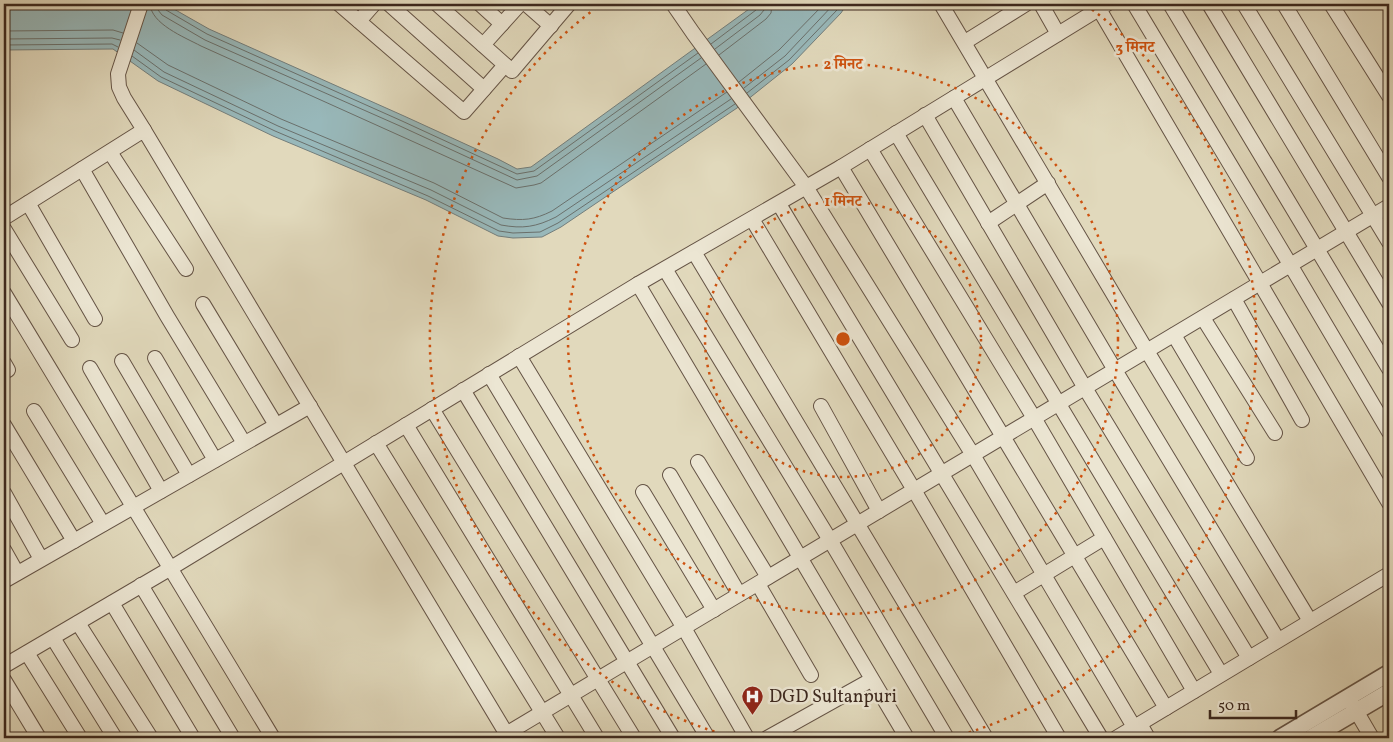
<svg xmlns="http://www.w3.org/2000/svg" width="1393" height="742" font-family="Vollkorn,'Noto Serif Devanagari',serif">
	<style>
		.water { fill: #98b8ba; stroke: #737e7c }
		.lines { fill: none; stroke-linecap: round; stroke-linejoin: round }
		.shore { stroke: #6a706c; stroke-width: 1 }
		.minor-casing { stroke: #655446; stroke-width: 16 }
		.tertiary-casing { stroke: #655446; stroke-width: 19 }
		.minor { stroke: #ece6d3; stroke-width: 14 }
		.tertiary { stroke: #ece6d3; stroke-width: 16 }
		.ring { fill: none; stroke: #ce520f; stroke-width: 2.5; stroke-dasharray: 2.5 5 }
		.labels { text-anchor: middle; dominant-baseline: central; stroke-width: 5; stroke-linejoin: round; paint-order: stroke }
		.poi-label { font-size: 18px; fill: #3c281e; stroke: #ece6d3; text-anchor: start }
		.centre { fill: #ce520f; stroke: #ece6d3; stroke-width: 2.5 }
		.ring-label { font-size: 15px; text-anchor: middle; font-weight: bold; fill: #ce520f; stroke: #ece6d3; stroke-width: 5; stroke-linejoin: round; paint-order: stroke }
	</style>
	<rect width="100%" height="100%" fill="#e1d9bc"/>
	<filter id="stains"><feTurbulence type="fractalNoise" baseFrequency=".004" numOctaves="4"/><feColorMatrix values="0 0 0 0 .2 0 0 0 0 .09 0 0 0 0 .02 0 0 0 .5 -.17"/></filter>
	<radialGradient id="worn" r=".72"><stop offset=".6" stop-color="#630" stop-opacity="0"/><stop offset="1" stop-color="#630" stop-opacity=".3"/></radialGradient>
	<polygon class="water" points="4,4 165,4 209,29 404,116 498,159 517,169 531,167 756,4 847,4 841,13 792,64 737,108 561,227 542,237 513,238 498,236 426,200 273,136 158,81 113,49 4,50"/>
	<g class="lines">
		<g class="shore">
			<path d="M150,4C151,24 184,37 201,46L516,188L534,185L541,183L706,64"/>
			<polyline points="157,4 158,10 162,15 205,40 400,126 517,180 537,176 701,58"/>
			<polyline points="164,4 166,10 207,34 402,121 517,174 534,171 698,53"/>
			<polyline points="4,31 113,30 123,33"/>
			<polyline points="4,39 112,38 120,40"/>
			<path d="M137,43L168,65L281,119L434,183L503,218C523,221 534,220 552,211L727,92"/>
			<polyline points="711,44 756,10 758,4"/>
			<polyline points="4,45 112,44 118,47"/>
			<polyline points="715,49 760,15 764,10 765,4"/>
			<path d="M134,50L164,72L278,126L431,190L501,225C523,229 536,227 556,217L731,99"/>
			<polyline points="719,55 766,19 771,13 772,4"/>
			<polyline points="132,56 161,77 275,131 428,196 499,231 513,233 540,232 558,223 735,104"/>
			<polyline points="739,82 779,50 824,4"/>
			<polyline points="744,88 785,56 834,4"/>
			<polyline points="747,93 789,60 837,10 841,4"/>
		</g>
		<defs>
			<g id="minor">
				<polyline points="141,4 118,74 119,87 124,98 144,130"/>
				<polyline points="339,4 464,112 505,65"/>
				<polyline points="389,4 484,89"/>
				<polyline points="437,4 512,71 569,4"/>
				<polyline points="480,4 502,24"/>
				<polyline points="526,4 551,26"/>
				<polyline points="673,4 693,33 806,187 973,455 1134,727"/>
				<polyline points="941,4 1147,351 1310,621"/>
				<polyline points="1041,4 1058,34"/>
				<polyline points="1134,4 1291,266 1389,432"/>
				<polyline points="1170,4 1389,369"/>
				<polyline points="1209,4 1389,303"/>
				<polyline points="1244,4 1389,242"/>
				<polyline points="1284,4 1389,177"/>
				<polyline points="1331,4 1389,96"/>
				<polyline points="1099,9 1389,503"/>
				<polyline points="359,21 374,4"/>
				<polyline points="965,42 1026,4"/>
				<polyline points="483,45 520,4"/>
				<polyline points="954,98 1115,370 1278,640"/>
				<polyline points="925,115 1085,388 1249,658"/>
				<polyline points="896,133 1221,674"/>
				<polyline points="870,149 1034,418 1194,691"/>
				<polyline points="110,152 186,269"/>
				<polyline points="841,167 1166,708"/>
				<polyline points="82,169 167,316 244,443"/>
				<polyline points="28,203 95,319"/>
				<polyline points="779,204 1101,738"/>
				<polyline points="4,218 144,130 509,738"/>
				<polyline points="752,219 914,490 1059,738"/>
				<polyline points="988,223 1048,183"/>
				<polyline points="4,229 72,340"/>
				<polyline points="694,252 986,738"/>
				<polyline points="665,269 830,540 947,738"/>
				<polyline points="638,284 907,738"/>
				<polyline points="4,293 273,738"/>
				<polyline points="1234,299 1302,420"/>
				<polyline points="203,304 276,425"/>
				<polyline points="1203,318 1275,433"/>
				<polyline points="1174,335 1247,458"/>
				<polyline points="519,356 684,628 747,738"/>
				<polyline points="155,358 215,460"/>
				<polyline points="122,361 189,475"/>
				<polyline points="4,363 8,370"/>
				<polyline points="90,368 161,491"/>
				<polyline points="489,374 708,738"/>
				<polyline points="463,390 673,738"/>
				<polyline points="821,406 879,511"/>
				<polyline points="432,409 634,738"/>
				<polyline points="34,411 103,524"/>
				<polyline points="4,425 74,541"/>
				<polyline points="406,425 597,738"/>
				<polyline points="376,443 558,738"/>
				<polyline points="698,462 768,577"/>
				<polyline points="670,475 739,594"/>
				<polyline points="643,492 714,610"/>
				<polyline points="4,493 41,559"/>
				<polyline points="4,550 17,573"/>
				<polyline points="4,581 310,406"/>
				<polyline points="758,584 811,675"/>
				<polyline points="141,585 233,738"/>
				<polyline points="1014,593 1104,538"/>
				<polyline points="112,603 193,738"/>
				<polyline points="78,623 151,738"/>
				<polyline points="53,638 115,738"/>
				<polyline points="27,653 80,738"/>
				<polyline points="4,666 171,568 638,284 841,167 1107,4"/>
				<polyline points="4,680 39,738"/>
				<polyline points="1351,702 1372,738"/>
				<polyline points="1140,724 1148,738"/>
				<polyline points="506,734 1389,206"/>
				<polyline points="767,738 871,680"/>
				<polyline points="1116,738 1389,574"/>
			</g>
			<g id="tertiary">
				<polyline points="1280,738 1389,673"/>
				<polyline points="1311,738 1389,692"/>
			</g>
		</defs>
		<use href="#minor" class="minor-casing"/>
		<use href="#tertiary" class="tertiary-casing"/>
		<use href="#minor" class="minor"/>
		<use href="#tertiary" class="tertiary"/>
	</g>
	<g class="ring">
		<circle cx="843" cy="339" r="138"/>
		<circle cx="843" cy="339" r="275"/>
		<path d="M736 738A413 413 0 0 1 600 5M1086 5A413 413 0 0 1 950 738"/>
	</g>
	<defs>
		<symbol id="hospital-pin" viewBox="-11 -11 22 30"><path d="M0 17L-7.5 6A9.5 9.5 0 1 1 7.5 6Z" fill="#8f2418" stroke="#ece6d3"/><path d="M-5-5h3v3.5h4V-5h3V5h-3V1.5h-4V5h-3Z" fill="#fff"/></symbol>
	</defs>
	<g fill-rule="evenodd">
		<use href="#hospital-pin" x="740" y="684" width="25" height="34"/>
	</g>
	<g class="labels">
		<g class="poi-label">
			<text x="769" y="697">DGD Sultanpuri</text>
		</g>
	</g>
	<circle cx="843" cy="339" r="8" class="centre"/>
	<g class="ring-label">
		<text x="1135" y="52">3 मिनट</text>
		<text x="843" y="69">2 मिनट</text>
		<text x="843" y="206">1 मिनट</text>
	</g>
	<rect width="1393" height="742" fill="none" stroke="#e1d9bc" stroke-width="20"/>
	<rect x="5" y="5" width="1383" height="732" fill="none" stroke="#3c281e" stroke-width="2.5"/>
	<rect x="10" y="10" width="1373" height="722" fill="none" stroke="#3c281e"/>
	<path d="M1210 710v8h86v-8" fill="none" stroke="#3c281e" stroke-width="2.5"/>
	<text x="1218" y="710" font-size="15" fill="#3c281e" stroke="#ece6d3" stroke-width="4" paint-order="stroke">50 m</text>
	<rect width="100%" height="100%" filter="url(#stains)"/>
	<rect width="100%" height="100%" fill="url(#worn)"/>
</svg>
